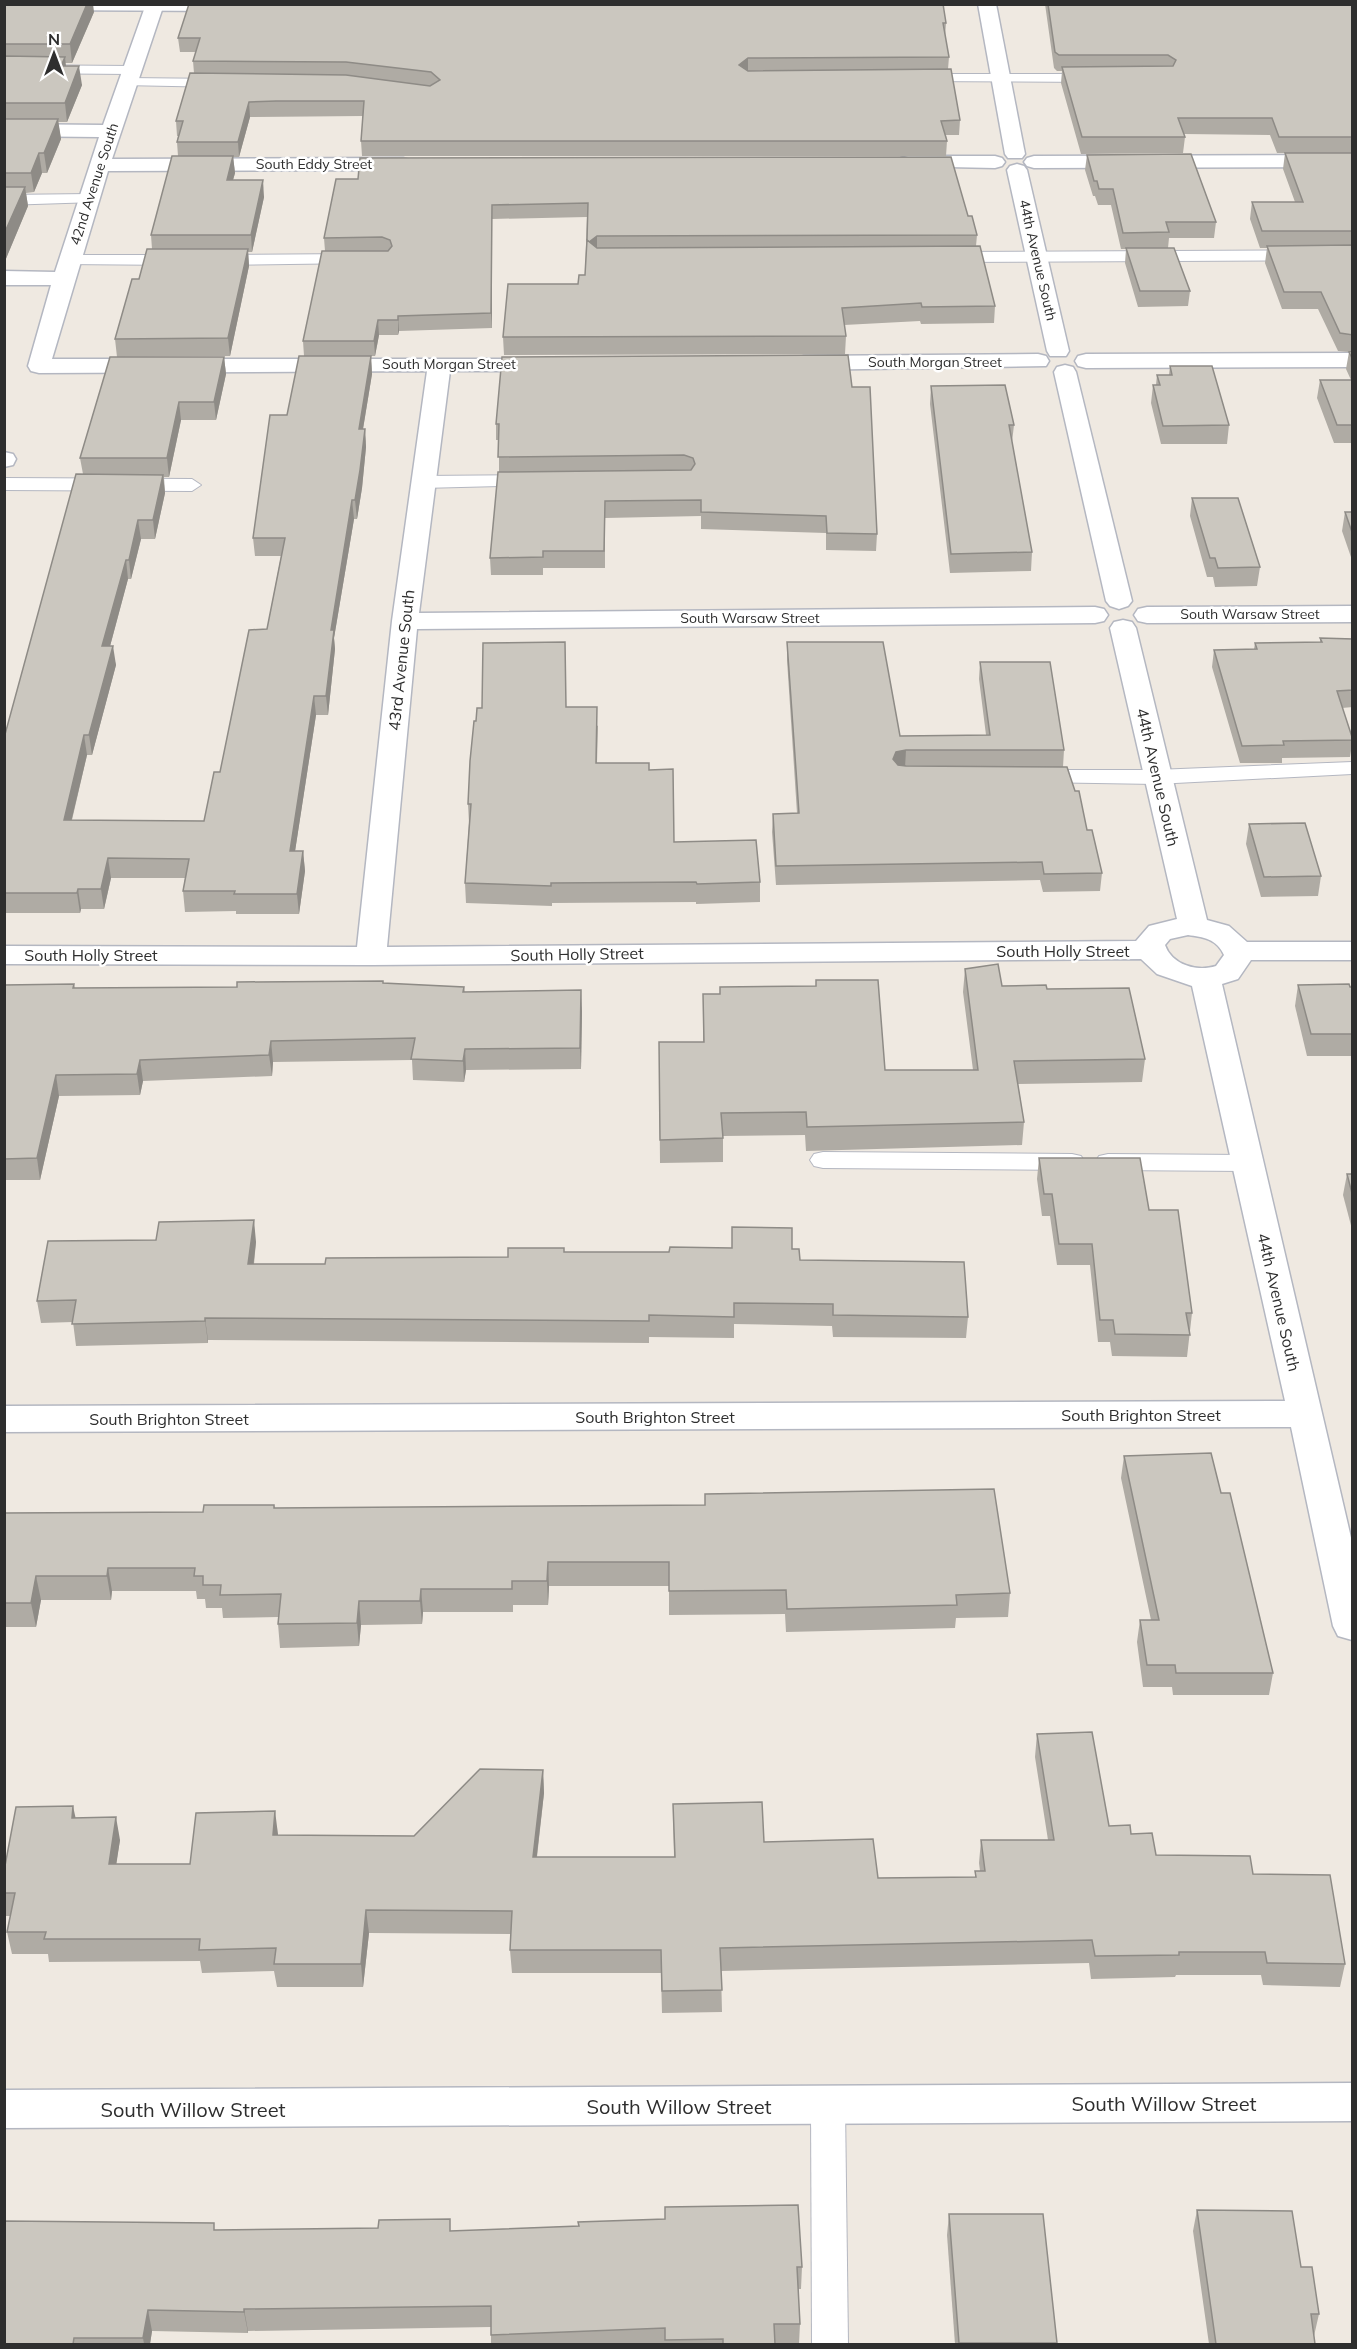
<svg xmlns="http://www.w3.org/2000/svg" width="1357" height="2349" font-family="Mulish,sans-serif">
	<style>
		.lines { fill: none; stroke-linecap: round; stroke-linejoin: round }
		.service-casing { stroke: #b4b7c1; stroke-width: 2 }
		.minor-casing { stroke: #b4b7c1; stroke-width: 3 }
		.tertiary-casing { stroke: #b4b7c1; stroke-width: 3 }
		.service { fill: #fff; fill-rule: evenodd }
		.minor { fill: #fff; fill-rule: evenodd }
		.tertiary { fill: #fff; fill-rule: evenodd }
		.wall { fill: #afaba4 }
		.shaded-wall { fill: #8e8b86 }
		.building { fill: #cbc7bf; stroke: #8e8b86; stroke-width: 1.5 }
		.labels { text-anchor: middle; dominant-baseline: central; stroke-width: 5; stroke-linejoin: round; paint-order: stroke }
		.far-street-label { font-size: 14px; fill: #2e2e2e; stroke: #fff }
		.street-label { font-size: 16px; fill: #2e2e2e; stroke: #fff }
		.near-street-label { font-size: 20px; fill: #2e2e2e; stroke: #fff }
	</style>
	<rect width="100%" height="100%" fill="#efe9e1"/>
	<g class="lines">
		<defs>
			<g id="service">
				<polygon points="4,65 131,66 138,70 131,74 4,73"/>
				<polygon points="919,74 1096,74 1103,78 1096,82 914,81 912,78"/>
				<polygon points="127,78 222,79 229,83 222,87 122,85 120,82 122,79"/>
				<polygon points="90,194 98,199 96,202 4,205 4,195"/>
				<polygon points="1352,250 1352,260 948,262 940,257 948,252"/>
				<polygon points="355,254 361,255 363,259 361,263 214,265 206,260 214,255"/>
				<polygon points="70,255 178,255 186,260 178,265 64,264 62,260 64,256"/>
				<polygon points="533,475 540,477 542,481 540,485 422,488 413,482 422,476"/>
				<polygon points="4,478 192,479 201,485 192,491 4,490"/>
				<polygon points="1352,762 1352,774 1156,784 1035,782 1027,781 1024,776 1027,771 1035,770 1156,770"/>
				<polygon points="823,1152 1072,1154 1081,1156 1085,1162 1081,1168 1072,1170 823,1168 814,1166 810,1160 814,1154"/>
				<polygon points="1108,1154 1246,1155 1255,1157 1259,1163 1255,1169 1246,1171 1108,1170 1099,1168 1095,1162 1099,1156"/>
				<polygon points="828,2090 840,2094 845,2105 848,2344 812,2344 811,2105 816,2094"/>
			</g>
			<g id="minor">
				<path d="M146,4H164L112,159L403,158L410,160L413,164L410,168L403,170L108,171L52,359H554L557,364L554,369L546,371H450L419,613L1095,607L1104,609L1108,615L1104,621L1095,623L417,629L387,947L1136,941L1149,926L1177,919L1110,628L1114,622L1123,620L1132,622L1136,628L1207,920L1229,926L1247,942H1352V960H1251L1238,979L1222,984L1352,1542V1640L1338,1636L1333,1626L1291,1427L4,1432V1406L1285,1401L1192,986L1157,974L1141,959L371,965L4,964V946L357,947L392,621L427,371L39,373L31,371L28,366L51,285H4V271L55,272L99,137L4,136V124L103,125ZM1188,935C1203,937 1217,939 1224,955L1216,966C1197,972 1172,965 1165,945L1170,939Z"/>
				<polygon points="978,4 996,4 1025,154 1022,158 1008,158 1005,154"/>
				<polygon points="1352,155 1352,167 1034,168 1027,166 1024,162 1027,158 1034,156"/>
				<polygon points="908,156 995,156 1002,158 1005,162 1002,166 995,168 901,166 898,162 901,158"/>
				<polygon points="1017,164 1024,166 1027,170 1069,351 1066,356 1050,356 1047,351 1007,170 1010,166"/>
				<polygon points="1352,353 1352,367 1086,368 1078,366 1075,361 1078,356 1086,354"/>
				<polygon points="1038,354 1046,356 1049,361 1046,366 804,370 796,368 793,363 796,358 804,356"/>
				<polygon points="1065,365 1073,367 1076,372 1132,601 1128,606 1119,609 1110,606 1106,601 1054,372 1057,367"/>
				<polygon points="4,452 13,454 16,459 13,465 4,467"/>
				<polygon points="1352,606 1352,622 1147,623 1138,621 1134,615 1138,609 1147,607"/>
				<polygon points="1352,2083 1352,2121 4,2128 4,2090"/>
			</g>
			<polygon id="tertiary" points="29,4 241,4 241,5 232,11 38,10"/>
		</defs>
		<use href="#service" class="service-casing"/>
		<use href="#minor" class="minor-casing"/>
		<use href="#tertiary" class="tertiary-casing"/>
		<use href="#service" class="service"/>
		<use href="#minor" class="minor"/>
		<use href="#tertiary" class="tertiary"/>
	</g>
	<g class="wall">
		<polygon points="4,4 94,12 72,63 65,63 66,66 82,85 67,122 58,122 61,139 47,173 42,173 34,192 26,193 28,206 5,261"/>
		<polygon points="1045,4 1353,4 1353,443 1334,443 1317,398 1320,380 1351,380 1346,369 1349,352 1338,351 1318,309 1282,309 1265,263 1267,248 1260,248 1250,219 1252,202 1295,202 1283,169 1285,153 1277,153 1270,135 1184,134 1185,137 1183,153 1081,154 1061,83 1062,71 1057,71 1054,68"/>
		<polygon points="946,23 945,37 949,57 948,69 960,120 959,135 946,135 947,141 946,156 362,156 361,141 363,116 250,117 239,157 233,157 235,173 233,180 264,197 252,252 248,252 249,266 230,356 117,357 115,339 139,279 152,249 151,235 178,156 177,142 178,136 177,136 176,121 194,73 193,61 196,52 180,52 178,38"/>
		<polygon points="1087,155 1216,222 1214,238 1169,238 1168,248 1190,291 1188,306 1138,307 1125,263 1126,249 1121,249 1111,205 1098,205 1095,196 1093,196 1085,170"/>
		<polygon points="336,179 968,216 977,235 976,246 995,306 994,323 921,324 920,321 844,325 846,336 845,354 504,355 503,337 578,284 585,275 587,217 492,219 492,328 399,331 398,335 379,335 375,356 304,356 303,341 325,251 324,238"/>
		<polygon points="371,356 372,374 363,429 365,429 366,447 362,488 357,519 354,519 334,638 335,649 328,715 316,715 295,851 303,851 305,871 299,914 236,914 236,911 185,912 183,891 185,878 111,878 104,909 81,909 80,913 4,913 4,738 83,474 80,458 224,357 226,374 216,420 181,420 169,477 164,477 165,493 155,539 141,539 131,579 128,579 110,646 116,665 92,755 87,755 72,820 204,821 267,629 281,556 255,556 253,538 287,415"/>
		<polygon points="1170,366 1229,425 1227,444 1161,444 1151,403 1153,385 1156,385 1157,375 1169,375"/>
		<polygon points="931,386 1014,425 1012,442 1032,552 1031,571 950,573 930,404"/>
		<polygon points="852,387 877,534 876,551 826,550 826,533 701,529 701,516 605,518 605,568 543,568 543,575 491,575 490,558 499,472 499,440 496,440 496,424"/>
		<polygon points="1192,498 1260,567 1257,586 1215,587 1213,577 1207,577 1190,516"/>
		<polygon points="1345,512 1353,512 1353,563 1342,531"/>
		<polygon points="1320,638 1353,639 1353,707 1342,708 1353,738 1350,757 1282,758 1282,763 1240,763 1212,667 1214,650 1254,649 1255,643 1320,642"/>
		<polygon points="787,642 900,736 986,735 979,679 980,662 1064,750 1063,767 1087,830 1102,873 1100,891 1043,892 1040,880 776,885 772,832 773,814 797,813 787,660"/>
		<polygon points="566,707 598,726 597,763 649,770 674,842 760,882 760,902 696,904 696,902 552,903 552,906 466,903 465,883 469,823 468,804"/>
		<polygon points="1249,824 1321,876 1318,896 1261,897 1246,844"/>
		<polygon points="965,969 1002,986 1047,989 1145,1059 1142,1082 1018,1084 1024,1122 1022,1145 806,1151 805,1135 723,1136 723,1162 660,1163 659,1042 703,1042 703,994 885,1070 973,1070 963,992"/>
		<polygon points="383,983 464,987 465,992 582,1011 581,1069 466,1070 464,1082 413,1080 412,1060 273,1062 272,1076 143,1081 140,1095 59,1096 40,1180 4,1180 4,985 74,984 75,988 237,987"/>
		<polygon points="1298,985 1353,987 1353,1056 1307,1056 1295,1006"/>
		<polygon points="1039,1158 1149,1210 1192,1313 1187,1357 1112,1356 1110,1342 1098,1342 1090,1265 1057,1265 1050,1216 1042,1216 1037,1179"/>
		<polygon points="1347,1174 1353,1174 1353,1233 1343,1195"/>
		<polygon points="256,1242 254,1264 325,1264 508,1257 564,1252 669,1252 792,1249 800,1260 968,1317 966,1338 833,1337 832,1326 734,1324 734,1338 649,1337 649,1343 208,1340 208,1343 76,1346 73,1322 41,1323 37,1301"/>
		<polygon points="1124,1456 1221,1493 1273,1673 1269,1695 1173,1695 1172,1687 1143,1687 1137,1642 1140,1620 1151,1620 1121,1478"/>
		<polygon points="274,1505 275,1508 1010,1593 1008,1617 956,1618 955,1628 786,1632 785,1614 669,1615 669,1586 549,1586 548,1605 513,1605 513,1612 423,1612 422,1624 361,1625 359,1646 280,1648 278,1624 278,1617 223,1618 222,1608 206,1608 205,1599 197,1599 196,1591 112,1591 111,1600 41,1600 36,1627 4,1627 4,1513 203,1512"/>
		<polygon points="1037,1734 1109,1826 1131,1834 1156,1855 1253,1874 1345,1964 1340,1987 1263,1985 1261,1975 1176,1975 1175,1977 1091,1979 1089,1963 721,1971 722,2012 662,2013 661,1973 512,1973 510,1950 511,1934 369,1933 363,1987 277,1987 274,1971 202,1973 200,1961 49,1962 48,1954 12,1954 7,1932 10,1916 6,1916 4,1910 4,1871 76,1818 120,1840 116,1864 190,1864 278,1835 414,1836 543,1770 544,1793 537,1857 674,1857 673,1804 764,1842 878,1878 975,1877 975,1871 980,1871 979,1863 981,1840 1048,1840 1035,1757"/>
		<polygon points="1197,2210 1301,2267 1319,2314 1314,2336 1315,2344 1209,2344 1193,2231"/>
		<polygon points="949,2214 1057,2343 1056,2344 955,2344 947,2235"/>
		<polygon points="578,2222 802,2267 801,2289 798,2289 800,2324 799,2344 491,2344 491,2327 248,2331 248,2333 152,2331 150,2344 4,2344 216,2230 451,2231 578,2226"/>
	</g>
	<g class="shaded-wall">
		<polygon points="87,4 93,4 94,12 72,63 70,44"/>
		<polygon points="65,57 67,76 61,66"/>
		<polygon points="748,58 748,73 739,65"/>
		<polygon points="79,66 82,85 67,122 65,103"/>
		<polygon points="249,102 250,117 239,157 238,142"/>
		<polygon points="58,119 61,139 47,173 44,153"/>
		<polygon points="39,153 42,173 34,192 31,173"/>
		<polygon points="233,156 235,173 228,197 227,180"/>
		<polygon points="263,180 264,197 252,252 251,235"/>
		<polygon points="25,187 28,206 5,261 4,234"/>
		<polygon points="492,205 492,328 491,313"/>
		<polygon points="597,236 597,251 587,243"/>
		<polygon points="248,249 249,266 230,356 228,338"/>
		<polygon points="398,316 399,331 398,335"/>
		<polygon points="378,320 379,335 375,356 374,341"/>
		<polygon points="371,356 372,374 360,447 359,429"/>
		<polygon points="224,357 226,374 216,420 214,402"/>
		<polygon points="179,402 181,420 169,477 167,458"/>
		<polygon points="365,429 366,447 362,488 357,519 355,500"/>
		<polygon points="163,475 165,493 155,539 153,520"/>
		<polygon points="352,500 354,519 334,638 335,649 328,715 326,696 331,630"/>
		<polygon points="138,520 141,539 131,579 129,560"/>
		<polygon points="126,560 128,579 105,665 102,646"/>
		<polygon points="113,646 116,665 92,755 89,735"/>
		<polygon points="314,696 316,715 292,871 290,851"/>
		<polygon points="84,735 87,755 67,839 64,820"/>
		<polygon points="906,750 905,768 895,770 893,759 896,752"/>
		<polygon points="303,851 305,871 299,914 297,894"/>
		<polygon points="108,858 111,878 104,909 101,889"/>
		<polygon points="78,889 81,909 80,913 77,893"/>
		<polygon points="581,990 582,1011 581,1069 580,1048"/>
		<polygon points="271,1041 273,1062 272,1076 269,1055"/>
		<polygon points="465,1049 466,1070 464,1082 463,1061"/>
		<polygon points="140,1060 143,1081 140,1095 137,1074"/>
		<polygon points="56,1075 59,1096 40,1180 37,1158"/>
		<polygon points="254,1220 256,1242 251,1286 248,1264"/>
		<polygon points="205,1318 208,1340 208,1343 205,1321"/>
		<polygon points="548,1562 549,1586 548,1605 547,1581"/>
		<polygon points="108,1568 112,1591 111,1600 107,1576"/>
		<polygon points="36,1576 41,1600 36,1627 31,1603"/>
		<polygon points="421,1589 423,1612 422,1624 420,1601"/>
		<polygon points="359,1601 361,1625 359,1646 357,1623"/>
		<polygon points="543,1770 544,1793 534,1880 533,1857"/>
		<polygon points="73,1806 78,1829 72,1818"/>
		<polygon points="275,1811 278,1834 276,1858 273,1835"/>
		<polygon points="116,1817 120,1840 113,1886 109,1864"/>
		<polygon points="366,1910 369,1933 363,1987 361,1964"/>
		<polygon points="244,2309 248,2331 248,2333 244,2312"/>
		<polygon points="148,2310 152,2331 150,2344 144,2344 143,2338"/>
	</g>
	<g class="building">
		<polygon points="4,4 87,4 70,44 4,44"/>
		<polygon points="189,4 943,4 946,23 943,23 949,57 748,58 739,65 748,71 951,69 960,120 941,121 947,141 361,141 364,101 276,101 249,102 238,142 177,142 183,121 176,121 190,73 346,75 430,86 440,80 431,72 346,62 193,61 200,38 178,38"/>
		<polygon points="1048,4 1353,4 1353,137 1279,137 1272,118 1178,118 1185,137 1082,137 1062,67 1173,66 1176,60 1168,55 1059,55 1055,52"/>
		<polygon points="4,56 65,57 61,66 79,66 65,103 4,103"/>
		<polygon points="4,119 58,119 44,153 39,153 31,173 4,173"/>
		<polygon points="1285,153 1353,153 1353,231 1262,231 1252,202 1303,202"/>
		<polygon points="1191,154 1216,222 1166,222 1169,232 1123,233 1113,189 1099,189 1097,181 1094,181 1087,155"/>
		<polygon points="172,156 233,156 227,180 263,180 251,235 151,235"/>
		<polygon points="951,157 968,216 972,216 977,235 597,236 589,242 587,240 588,203 492,205 491,313 398,316 398,320 378,320 374,341 303,341 322,251 388,251 392,246 390,240 382,237 324,238 336,179 358,179 360,158"/>
		<polygon points="4,187 25,187 4,234"/>
		<polygon points="587,240 597,248 980,246 995,306 922,307 921,303 842,308 846,336 503,337 508,284 578,284 579,275 585,275"/>
		<polygon points="1353,245 1353,335 1340,333 1321,292 1284,292 1267,246"/>
		<polygon points="1126,248 1174,248 1190,291 1140,291"/>
		<polygon points="147,249 248,249 228,338 115,339 132,279 139,279"/>
		<polygon points="1353,351 1353,360 1349,352"/>
		<polygon points="848,355 852,387 870,387 877,534 827,533 826,516 701,512 701,500 605,501 604,551 543,551 543,557 490,558 498,472 691,470 695,464 693,458 684,455 498,457 499,424 496,424 502,357"/>
		<polygon points="299,356 371,356 359,429 365,429 360,470 355,500 352,500 331,630 334,630 326,696 314,696 290,851 303,851 297,894 234,894 235,891 183,891 189,859 108,858 101,889 78,889 77,893 4,893 4,738 76,474 163,475 153,520 138,520 129,560 126,560 102,646 113,646 89,735 84,735 64,820 204,821 214,772 220,772 249,630 267,629 285,538 253,538 270,415 287,415"/>
		<polygon points="110,357 224,357 214,402 179,402 167,458 80,458"/>
		<polygon points="1170,366 1212,366 1229,425 1163,426 1153,385 1160,385 1157,375 1172,375"/>
		<polygon points="1320,380 1353,380 1353,425 1337,425"/>
		<polygon points="1005,385 1014,425 1009,425 1032,552 951,554 931,386"/>
		<polygon points="1192,498 1238,498 1260,567 1218,568 1215,558 1210,558"/>
		<polygon points="1345,512 1353,512 1353,535"/>
		<polygon points="1320,638 1353,639 1353,690 1337,691 1353,740 1283,741 1284,745 1242,746 1214,650 1257,649 1255,643 1322,642"/>
		<polygon points="565,642 566,707 597,707 596,763 649,763 649,770 673,769 674,842 756,840 760,882 697,884 696,882 551,883 551,886 465,883 471,804 468,804 470,761 474,721 476,721 477,708 482,708 483,643"/>
		<polygon points="787,642 883,642 900,736 990,735 980,662 1050,662 1064,750 906,750 896,752 893,759 898,765 906,766 1067,767 1075,791 1079,791 1087,830 1092,830 1102,873 1044,874 1042,862 776,866 773,814 799,813"/>
		<polygon points="1305,823 1321,876 1264,877 1249,824"/>
		<polygon points="998,964 1002,986 1046,985 1047,989 1129,988 1145,1059 1014,1061 1024,1122 807,1127 806,1112 721,1113 723,1138 660,1140 659,1042 704,1042 703,994 720,994 720,987 816,986 816,980 878,980 885,1070 978,1070 965,969"/>
		<polygon points="383,981 383,983 464,987 463,992 581,990 580,1048 465,1049 463,1061 411,1059 415,1038 271,1041 269,1055 140,1060 137,1074 56,1075 37,1158 4,1159 4,985 74,984 73,988 237,987 237,982"/>
		<polygon points="1349,984 1350,987 1353,987 1353,1034 1311,1034 1298,985"/>
		<polygon points="1039,1158 1140,1158 1149,1210 1178,1210 1192,1313 1186,1313 1190,1335 1115,1334 1113,1320 1100,1320 1092,1244 1059,1244 1052,1194 1044,1194"/>
		<polygon points="1347,1174 1353,1174 1353,1197"/>
		<polygon points="254,1220 248,1264 325,1264 326,1258 508,1257 508,1248 564,1248 564,1252 669,1252 670,1247 732,1248 732,1227 792,1228 792,1249 799,1249 800,1260 964,1262 968,1317 833,1315 833,1304 734,1303 734,1317 649,1315 649,1321 205,1318 205,1321 72,1324 76,1300 37,1301 48,1241 156,1240 159,1222"/>
		<polygon points="1211,1453 1221,1493 1230,1493 1273,1673 1176,1673 1175,1665 1147,1665 1140,1620 1159,1620 1124,1456"/>
		<polygon points="994,1489 1010,1593 956,1595 957,1605 787,1609 786,1590 669,1591 669,1562 548,1562 547,1581 512,1581 512,1589 421,1589 420,1601 359,1601 357,1623 278,1624 281,1594 220,1595 221,1585 203,1585 203,1576 194,1576 195,1568 108,1568 107,1576 36,1576 31,1603 4,1603 4,1513 203,1512 204,1505 274,1505 274,1508 705,1505 705,1494"/>
		<polygon points="1092,1732 1109,1826 1130,1825 1131,1834 1152,1833 1156,1855 1250,1856 1253,1874 1330,1875 1345,1964 1267,1963 1265,1952 1179,1952 1179,1955 1095,1956 1092,1940 720,1948 722,1990 662,1991 661,1950 510,1950 512,1911 366,1910 361,1964 274,1964 276,1948 199,1950 200,1939 44,1939 46,1932 7,1932 15,1893 4,1893 4,1871 16,1807 73,1806 72,1818 116,1817 109,1864 190,1864 196,1813 275,1811 273,1835 414,1836 480,1769 543,1770 533,1857 675,1857 673,1804 762,1802 764,1842 873,1839 878,1878 976,1877 975,1871 985,1871 981,1840 1054,1840 1037,1734"/>
		<polygon points="798,2205 802,2267 797,2267 800,2324 774,2324 775,2344 723,2344 723,2339 665,2340 665,2328 491,2335 491,2306 244,2309 244,2312 148,2310 143,2338 74,2338 73,2344 4,2344 4,2221 214,2223 214,2230 378,2228 379,2220 450,2219 450,2231 579,2226 578,2222 665,2219 665,2207"/>
		<polygon points="1197,2210 1292,2211 1301,2267 1312,2267 1319,2314 1311,2314 1315,2344 1216,2344"/>
		<polygon points="949,2214 1043,2214 1057,2343 959,2343"/>
	</g>
	<g class="labels">
		<g class="far-street-label">
			<text x="314" y="164">South Eddy Street</text>
			<text transform="translate(94 184) rotate(-72)">42nd Avenue South</text>
			<text transform="translate(1038 260) rotate(77)">44th Avenue South</text>
			<text x="935" y="362">South Morgan Street</text>
			<text x="449" y="364">South Morgan Street</text>
			<text x="1250" y="614">South Warsaw Street</text>
			<text x="750" y="618">South Warsaw Street</text>
		</g>
		<g class="street-label">
			<text transform="translate(401 660) rotate(-84)">43rd Avenue South</text>
			<text transform="translate(1158 777) rotate(77)">44th Avenue South</text>
			<text x="1063" y="951">South Holly Street</text>
			<text transform="translate(577 954) rotate(-1)">South Holly Street</text>
			<text x="91" y="955">South Holly Street</text>
			<text transform="translate(1279 1302) rotate(77)">44th Avenue South</text>
			<text x="1141" y="1415">South Brighton Street</text>
			<text x="655" y="1417">South Brighton Street</text>
			<text x="169" y="1419">South Brighton Street</text>
		</g>
		<g class="near-street-label">
			<text x="1164" y="2103">South Willow Street</text>
			<text x="679" y="2106">South Willow Street</text>
			<text x="193" y="2109">South Willow Street</text>
		</g>
	</g>
	<rect width="1357" height="2349" fill="none" stroke="#2e2e2e" stroke-width="12"/>
	<g transform="translate(54 54)" stroke="#ffffff" stroke-width="4.5" paint-order="stroke">
	<path d="M0-4.5L10 22L0 15L-10 22Z" fill="#2e2e2e"/>
	<text y="-9" font-size="16" font-weight="bold" text-anchor="middle" fill="#2e2e2e">N</text>
	</g>
</svg>
